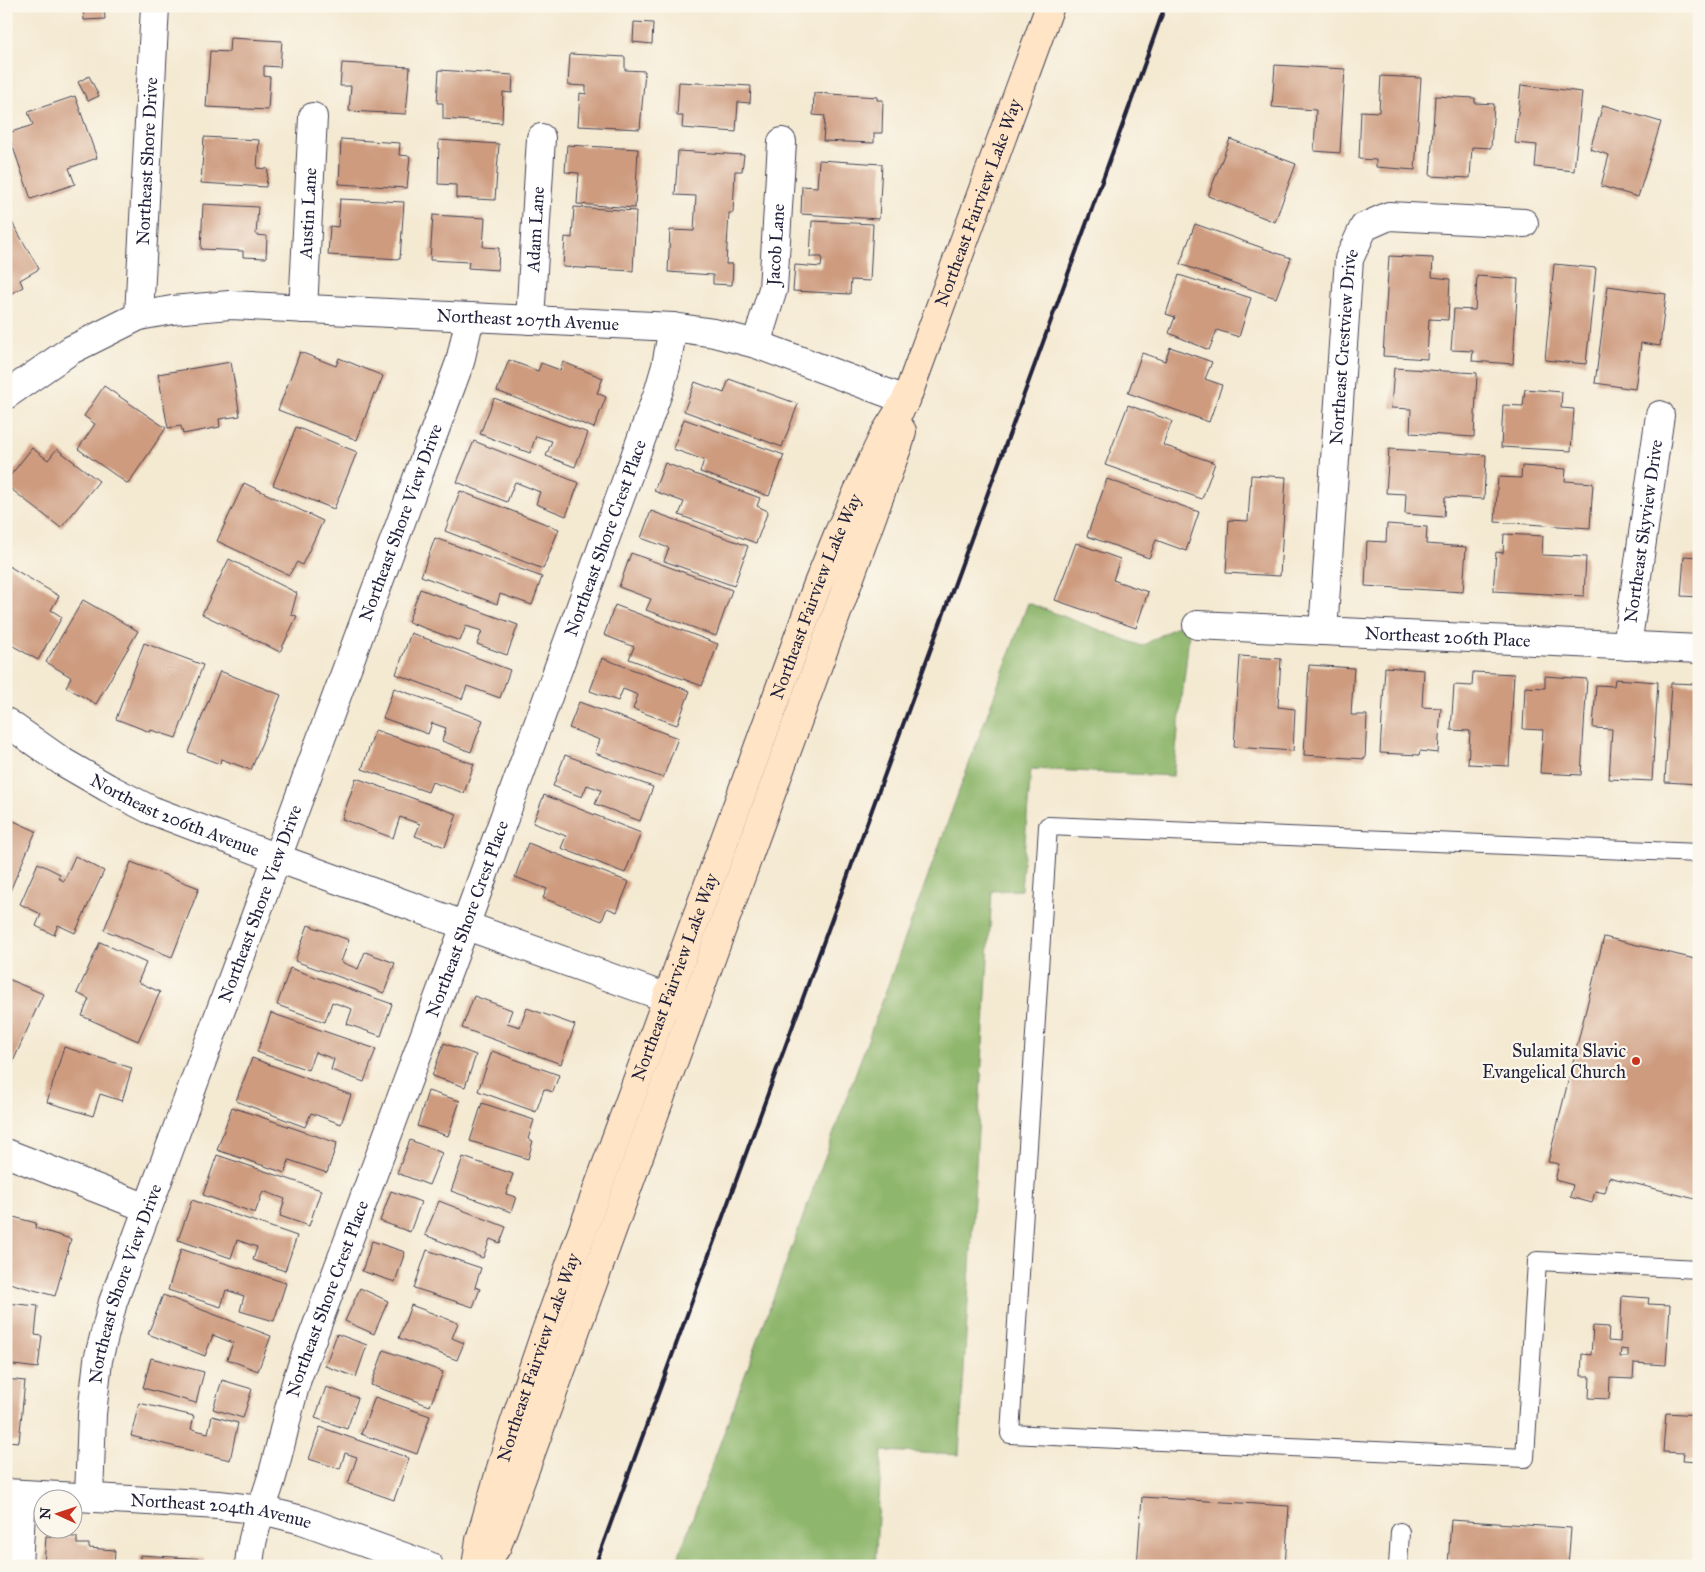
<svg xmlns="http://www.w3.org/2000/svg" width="1705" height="1572" font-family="'IM FELL Great Primer',serif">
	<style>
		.forest { fill: #8eb66c; stroke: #586c54 }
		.building { fill: #ce9b7f; fill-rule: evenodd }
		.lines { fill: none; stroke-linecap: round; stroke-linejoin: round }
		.lane-casing { stroke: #424052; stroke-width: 20 }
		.street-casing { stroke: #424052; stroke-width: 30 }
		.secondary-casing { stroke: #424052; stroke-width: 30 }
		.lane { stroke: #fff; stroke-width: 18 }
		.street { stroke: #fff; stroke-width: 28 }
		.secondary { stroke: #ffe4c6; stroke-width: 28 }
		.rail { stroke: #22223b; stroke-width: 4 }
		.poi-dot { fill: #c8321e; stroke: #fbf7ec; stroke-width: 2 }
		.labels { text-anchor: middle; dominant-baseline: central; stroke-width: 4.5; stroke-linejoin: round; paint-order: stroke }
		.street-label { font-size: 18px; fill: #22223b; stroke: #fbf7ec }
		.poi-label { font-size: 18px; fill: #22223b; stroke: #fbf7ec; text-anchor: end }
	</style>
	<rect width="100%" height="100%" fill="#fbf7ec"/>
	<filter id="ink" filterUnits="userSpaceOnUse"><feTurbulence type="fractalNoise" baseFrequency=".02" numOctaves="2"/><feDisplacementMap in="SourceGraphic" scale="10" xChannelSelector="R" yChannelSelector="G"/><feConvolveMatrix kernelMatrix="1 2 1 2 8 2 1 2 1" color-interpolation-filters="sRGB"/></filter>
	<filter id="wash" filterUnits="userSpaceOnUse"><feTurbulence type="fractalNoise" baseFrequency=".0096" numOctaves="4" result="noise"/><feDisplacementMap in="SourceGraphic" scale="20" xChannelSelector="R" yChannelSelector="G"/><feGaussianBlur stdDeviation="1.12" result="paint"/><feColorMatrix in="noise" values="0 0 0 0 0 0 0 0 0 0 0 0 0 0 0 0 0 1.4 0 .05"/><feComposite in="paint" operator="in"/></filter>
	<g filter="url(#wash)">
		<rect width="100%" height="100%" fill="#f4e9d1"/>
		<polygon class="forest" points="1028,603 1142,646 1190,619 1187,654 1173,776 1031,769 1021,890 992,891 959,1455 882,1451 875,1566 675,1566"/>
		<g id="blocks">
			<g class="building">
				<polygon points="83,6 104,6 105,19 84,20"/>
				<polygon points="634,22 653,23 652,44 633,42"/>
				<polygon points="230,38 282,41 280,67 264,66 264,76 270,77 268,110 206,107 210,51 229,52"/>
				<polygon points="570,54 625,57 625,70 645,71 640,129 578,126 580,93 586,94 586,86 568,85"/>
				<polygon points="342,63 410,67 406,114 349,111 351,86 340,86"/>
				<polygon points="1275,65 1345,69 1340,153 1314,151 1316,110 1272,107"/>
				<polygon points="439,70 513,75 512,93 503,92 502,123 443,119 443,103 437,103"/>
				<polygon points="89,76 99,96 88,101 78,82"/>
				<polygon points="1381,76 1421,78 1415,170 1376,167 1376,160 1359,159 1361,111 1379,112"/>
				<polygon points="679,82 751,86 750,103 738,102 736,132 682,128 683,116 677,116"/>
				<polygon points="1521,85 1582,92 1574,171 1535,167 1537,145 1515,143"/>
				<polygon points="814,93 877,97 877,100 883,100 882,133 874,133 874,143 823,141 825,116 813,115"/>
				<polygon points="75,96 97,158 69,168 75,184 31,199 8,133 33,125 28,112"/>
				<polygon points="1435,96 1475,98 1475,103 1494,104 1491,148 1472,147 1470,178 1430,176"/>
				<polygon points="1603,105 1661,122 1638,197 1601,186 1609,155 1590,149"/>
				<polygon points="204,137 259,140 257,168 268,169 266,187 201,183"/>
				<polygon points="341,139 400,143 399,155 410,156 407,188 339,184"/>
				<polygon points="1230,139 1296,164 1275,222 1208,196"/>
				<polygon points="439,140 499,144 495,200 456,198 456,185 438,184"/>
				<polygon points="567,145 638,149 635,208 577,204 579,173 565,172"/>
				<polygon points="678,151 744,155 742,171 735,171 733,213 729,213 726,264 733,264 732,285 713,284 713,275 668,272 670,230 694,231 696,196 675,195"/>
				<polygon points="819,160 882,164 879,219 801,214 802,186 817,187"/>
				<polygon points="340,199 404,202 400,259 328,255 330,226 338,227"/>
				<polygon points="203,204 258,207 256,235 267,236 266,258 243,257 243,251 201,249"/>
				<polygon points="574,207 636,211 633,271 563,267 565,237 572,238"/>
				<polygon points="6,212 39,269 20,280 23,287 6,296"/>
				<polygon points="433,215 485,218 483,247 499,248 498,270 468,268 469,262 430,260"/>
				<polygon points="812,221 873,224 870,281 851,280 850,294 793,291 795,265 821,267 822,257 810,257"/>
				<polygon points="1195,224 1291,258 1276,298 1180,264"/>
				<polygon points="1389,256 1433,258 1432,277 1450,279 1448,320 1429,319 1427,359 1383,356"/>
				<polygon points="1554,264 1596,268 1586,364 1545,360"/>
				<polygon points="1179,275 1251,298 1239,337 1217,330 1209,350 1169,333 1175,317 1166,314"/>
				<polygon points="1477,276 1518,279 1513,364 1472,361 1473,351 1451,350 1454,309 1475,310"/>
				<polygon points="1608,286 1666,294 1660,346 1641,343 1635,389 1595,383"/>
				<polygon points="1170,347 1212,362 1205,379 1222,385 1209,422 1128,393 1142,353 1165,361"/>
				<polygon points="300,352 336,366 339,358 383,376 376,394 374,393 357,440 278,410"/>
				<polygon points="509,360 538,371 541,363 560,370 563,362 603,378 597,393 606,397 594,428 497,391"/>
				<polygon points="231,362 240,416 219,419 220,427 183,434 181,426 168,428 158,374"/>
				<polygon points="1394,368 1477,373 1474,437 1410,433 1411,409 1391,408"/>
				<polygon points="729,379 798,404 782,447 684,411 695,382 724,393"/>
				<polygon points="104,386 166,428 128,484 78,449 95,424 84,416"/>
				<polygon points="1525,389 1562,392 1561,408 1574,409 1571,451 1501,447 1503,405 1523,406"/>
				<polygon points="494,398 588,433 575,467 546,456 552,441 536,436 530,453 480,434"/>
				<polygon points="1128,405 1172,421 1163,445 1215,463 1202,499 1105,465"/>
				<polygon points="684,419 784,455 769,496 700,472 704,460 673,449"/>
				<polygon points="296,427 357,452 334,509 273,485"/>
				<polygon points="474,441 579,483 566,516 536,504 540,492 515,482 507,502 457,482"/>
				<polygon points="32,448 48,460 57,449 99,481 61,528 6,485 6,481"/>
				<polygon points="1389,449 1486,455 1484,499 1445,497 1444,517 1405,514 1406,494 1386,493"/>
				<polygon points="665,463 760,498 757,506 768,511 756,543 679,515 684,502 654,491"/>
				<polygon points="1522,466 1566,469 1565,481 1593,483 1590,528 1495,522 1498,477 1521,478"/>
				<polygon points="1251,475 1286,477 1280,576 1226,573 1229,520 1248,521"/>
				<polygon points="1107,479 1199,512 1186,551 1156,540 1149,558 1087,536"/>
				<polygon points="244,483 323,521 302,565 297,562 289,575 217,541"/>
				<polygon points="460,491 559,529 543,569 445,531"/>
				<polygon points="651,511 748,546 734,586 664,561 669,548 641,538"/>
				<polygon points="1387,524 1427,527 1426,544 1466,547 1463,592 1365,586 1367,541 1386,542"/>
				<polygon points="1504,534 1543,536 1542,555 1586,557 1584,596 1493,591 1496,552 1503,553"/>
				<polygon points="435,538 542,577 532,605 500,594 497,604 421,576"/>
				<polygon points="1076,543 1120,559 1113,580 1148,592 1136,628 1055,600"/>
				<polygon points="631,553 732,590 716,636 646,610 651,599 619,587"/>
				<polygon points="1684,556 1699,557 1699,597 1681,596"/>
				<polygon points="229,559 297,593 291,615 297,616 280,652 202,614"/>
				<polygon points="7,565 59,596 51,610 62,617 38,660 6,642"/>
				<polygon points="420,589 518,625 507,655 477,644 482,631 466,626 460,641 408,622"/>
				<polygon points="83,600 138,631 96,704 66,687 71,677 46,662"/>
				<polygon points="615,605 718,644 702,686 629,659 634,647 604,635"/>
				<polygon points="411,633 510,670 500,698 467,686 462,699 396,674"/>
				<polygon points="144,643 203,665 176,738 151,730 150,732 116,719"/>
				<polygon points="1240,656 1281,659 1278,707 1295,709 1293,751 1234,747"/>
				<polygon points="602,658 690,691 677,725 633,709 638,695 623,689 618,701 590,691"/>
				<polygon points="1309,665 1354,668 1351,715 1367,715 1365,759 1304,755"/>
				<polygon points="1385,667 1424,670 1422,707 1441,708 1438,753 1420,751 1419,755 1380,753"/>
				<polygon points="220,671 281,695 251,770 221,759 220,764 188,752"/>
				<polygon points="1473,672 1514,674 1509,766 1468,764 1470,731 1451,730 1454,685 1472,686"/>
				<polygon points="1545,676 1587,679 1581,775 1540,773 1543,730 1523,729 1525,687 1545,688"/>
				<polygon points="1615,679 1658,682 1652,781 1609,779 1612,729 1593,728 1596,685 1614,686"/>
				<polygon points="1671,683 1699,684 1699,784 1665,782"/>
				<polygon points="394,688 483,720 471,752 442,741 446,728 432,723 428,734 383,718"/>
				<polygon points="579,702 678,738 663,778 595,753 600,740 569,728"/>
				<polygon points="375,730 474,764 464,793 432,782 428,792 362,769"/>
				<polygon points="565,755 653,787 640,821 595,804 601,790 587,785 582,797 553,786"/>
				<polygon points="356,778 457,814 445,847 415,836 420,824 400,817 393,838 342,819"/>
				<polygon points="544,795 641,833 625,873 561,848 566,836 533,823"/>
				<polygon points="7,818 36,831 9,893 6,892"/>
				<polygon points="528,843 629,882 617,912 607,908 602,921 543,898 547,889 515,877"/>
				<polygon points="75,856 104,871 75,933 58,925 54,935 36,926 41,914 20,904 38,863 60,874 58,878 64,881"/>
				<polygon points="131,862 199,888 172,957 104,930"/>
				<polygon points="308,925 349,940 341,962 358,969 365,952 395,963 384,993 295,961"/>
				<polygon points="1604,937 1699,960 1699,1200 1609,1177 1605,1193 1595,1191 1592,1203 1570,1197 1573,1185 1555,1180 1559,1164 1548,1162"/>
				<polygon points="100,942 146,963 138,982 160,992 138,1041 82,1016 89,999 77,993"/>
				<polygon points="290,968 392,1004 381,1036 347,1024 352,1009 332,1002 325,1022 277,1005"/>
				<polygon points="6,978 43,994 8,1073 6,1072"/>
				<polygon points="474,996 512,1010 507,1023 520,1027 527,1008 575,1025 561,1064 462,1028"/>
				<polygon points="271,1013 376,1049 364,1082 331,1070 334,1059 315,1052 308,1070 257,1052"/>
				<polygon points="444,1043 476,1055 465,1087 432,1076"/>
				<polygon points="64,1047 132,1068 122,1101 100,1094 93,1116 47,1102"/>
				<polygon points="492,1051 559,1075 553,1092 544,1089 536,1112 478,1091"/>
				<polygon points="252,1058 351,1095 341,1124 311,1113 305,1127 236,1101"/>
				<polygon points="428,1091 460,1101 448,1136 417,1126"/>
				<polygon points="482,1103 534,1120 528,1139 533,1141 528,1159 470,1141"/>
				<polygon points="232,1107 337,1143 327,1173 289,1160 285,1173 217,1150"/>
				<polygon points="410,1140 442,1153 429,1185 397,1173"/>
				<polygon points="217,1155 321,1190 309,1226 280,1216 285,1199 263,1191 255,1213 203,1195"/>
				<polygon points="463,1157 513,1174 506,1194 516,1197 511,1212 451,1191"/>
				<polygon points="391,1191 421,1202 410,1232 380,1221"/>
				<polygon points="192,1200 297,1236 285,1271 253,1260 257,1247 237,1240 231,1258 178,1240"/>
				<polygon points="439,1201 506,1227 500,1243 490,1239 483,1258 425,1235"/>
				<polygon points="6,1215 36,1223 35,1228 71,1239 55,1296 6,1282"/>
				<polygon points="372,1241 405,1252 395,1282 362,1271"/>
				<polygon points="181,1249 286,1283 274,1321 240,1311 244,1296 226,1290 221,1307 168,1290"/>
				<polygon points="427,1250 481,1268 475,1287 480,1289 473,1307 414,1288"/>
				<polygon points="360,1288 388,1301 374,1334 345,1321"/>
				<polygon points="163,1295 271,1336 258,1371 227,1359 233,1343 213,1335 205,1356 148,1334"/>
				<path d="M1622,1296L1649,1298L1648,1304L1670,1305L1666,1365L1634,1363L1633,1379L1610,1378L1609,1399L1589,1398L1590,1376H1581L1582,1354L1591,1355L1593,1326L1609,1327L1608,1341L1620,1342ZM1621,1349L1628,1350V1357H1620Z"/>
				<polygon points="6,1303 38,1306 35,1335 42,1336 38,1368 6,1364"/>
				<polygon points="411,1305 458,1323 452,1338 464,1343 457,1360 399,1338"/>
				<polygon points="337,1334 367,1345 356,1377 325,1366"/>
				<polygon points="384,1350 443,1372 430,1406 371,1385"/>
				<polygon points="151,1358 204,1372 196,1403 143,1388"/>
				<polygon points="6,1379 25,1381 19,1442 6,1441"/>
				<polygon points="222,1380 252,1389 243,1418 213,1409"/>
				<polygon points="326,1387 358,1398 347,1429 315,1418"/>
				<polygon points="375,1397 430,1416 417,1454 361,1434"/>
				<polygon points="139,1403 194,1416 191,1429 208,1433 212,1416 238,1423 230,1460 131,1436"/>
				<polygon points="1666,1413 1699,1415 1699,1461 1683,1460 1684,1453 1663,1452"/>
				<polygon points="320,1427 409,1458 394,1500 348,1484 357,1457 345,1453 340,1469 309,1459"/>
				<polygon points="1142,1497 1289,1506 1285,1566 1137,1566"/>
				<polygon points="1451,1520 1571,1528 1568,1566 1448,1566"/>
				<polygon points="46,1536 77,1537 77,1544 89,1544 89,1548 115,1550 114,1566 44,1565"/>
				<polygon points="140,1555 205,1559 205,1566 140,1566"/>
			</g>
		</g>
	</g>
	<g filter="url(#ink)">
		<use href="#blocks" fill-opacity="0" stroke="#424052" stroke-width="1"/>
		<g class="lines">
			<defs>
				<g id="lane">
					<polyline points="1699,853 1048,826 1010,1434 1525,1458 1537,1261 1699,1269"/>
					<polyline points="1398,1566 1400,1532"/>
				</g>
				<g id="street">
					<path id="s1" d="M303,309L313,117"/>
					<path id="s2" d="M139,316L155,6"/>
					<path id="s3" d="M530,320L541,138"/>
					<path id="s4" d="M756,344L773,289L782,142"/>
					<path id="s5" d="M6,395L71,350L139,316L172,310L230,305L673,327L714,333L756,344L906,400"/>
					<path id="s6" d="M1197,625L1699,649"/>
					<path id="s7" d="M1323,631L1349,259L1364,227L1389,216L1524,223"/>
					<path id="s8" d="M1627,646L1660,415"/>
					<path id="s9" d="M6,722L63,762L108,788L151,810L277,858L690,1006"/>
					<polyline points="6,1153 147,1208"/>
					<path id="s10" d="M6,1493L219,1505L262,1510L302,1520L429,1566"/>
					<path id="s11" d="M89,1497L92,1414L98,1360L113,1302L460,362L470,317"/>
					<polyline points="18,1566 22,1494"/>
					<path id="s12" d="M249,1566C251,1535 262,1509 271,1480C281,1447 287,1413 297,1379L465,926L659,390L666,366L673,327"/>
				</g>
				<g id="secondary">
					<polyline points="486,1563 497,1546 900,440 902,431"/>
					<path id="s13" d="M476,1566L480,1540L513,1427L543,1339L817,586L839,532L884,435L906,400L1050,6"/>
				</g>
			</defs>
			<use href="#lane" class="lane-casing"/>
			<use href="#street" class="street-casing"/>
			<use href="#secondary" class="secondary-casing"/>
			<use href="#lane" class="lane"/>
			<use href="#street" class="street"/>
			<use href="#secondary" class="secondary"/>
			<polyline class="rail" points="595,1566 1131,102 1165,6"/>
		</g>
	</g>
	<circle class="poi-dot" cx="1636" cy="1061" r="5"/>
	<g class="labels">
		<g class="street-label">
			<text stroke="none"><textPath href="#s2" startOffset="155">Northeast Shore Drive</textPath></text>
			<text stroke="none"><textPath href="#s13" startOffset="1455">Northeast Fairview Lake Way</textPath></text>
			<text stroke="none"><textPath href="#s1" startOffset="96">Austin Lane</textPath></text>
			<text stroke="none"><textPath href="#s3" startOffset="91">Adam Lane</textPath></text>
			<text stroke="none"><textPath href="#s4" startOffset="102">Jacob Lane</textPath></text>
			<text stroke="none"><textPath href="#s5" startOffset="545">Northeast 207th Avenue</textPath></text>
			<text stroke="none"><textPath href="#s7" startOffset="285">Northeast Crestview Drive</textPath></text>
			<text stroke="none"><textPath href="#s11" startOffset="1028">Northeast Shore View Drive</textPath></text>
			<text stroke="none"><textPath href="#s8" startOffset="116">Northeast Skyview Drive</textPath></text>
			<text stroke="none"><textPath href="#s12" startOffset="1089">Northeast Shore Crest Place</textPath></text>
			<text stroke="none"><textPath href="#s13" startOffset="1028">Northeast Fairview Lake Way</textPath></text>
			<text stroke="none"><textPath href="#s6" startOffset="251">Northeast 206th Place</textPath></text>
			<text stroke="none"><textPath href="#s9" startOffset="194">Northeast 206th Avenue</textPath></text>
			<text stroke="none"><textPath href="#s11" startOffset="622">Northeast Shore View Drive</textPath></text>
			<text stroke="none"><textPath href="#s12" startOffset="684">Northeast Shore Crest Place</textPath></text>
			<text stroke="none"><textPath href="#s13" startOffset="622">Northeast Fairview Lake Way</textPath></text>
			<text stroke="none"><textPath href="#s11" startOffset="218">Northeast Shore View Drive</textPath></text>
			<text stroke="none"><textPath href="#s12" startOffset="279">Northeast Shore Crest Place</textPath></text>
			<text stroke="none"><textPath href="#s13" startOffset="218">Northeast Fairview Lake Way</textPath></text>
			<text stroke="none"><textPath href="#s10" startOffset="216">Northeast 204th Avenue</textPath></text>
		</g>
		<g class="poi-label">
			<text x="1626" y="1051">Sulamita Slavic<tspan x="1626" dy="21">Evangelical Church</tspan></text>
		</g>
	</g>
	<rect width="1705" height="1572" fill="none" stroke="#fbf7ec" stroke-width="25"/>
	<g transform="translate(58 1514) rotate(273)"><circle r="24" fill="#fbf7ec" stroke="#a4a2a5"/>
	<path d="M0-4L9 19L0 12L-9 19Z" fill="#c8321e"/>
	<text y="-8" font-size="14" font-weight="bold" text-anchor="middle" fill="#22223b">N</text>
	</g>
</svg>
